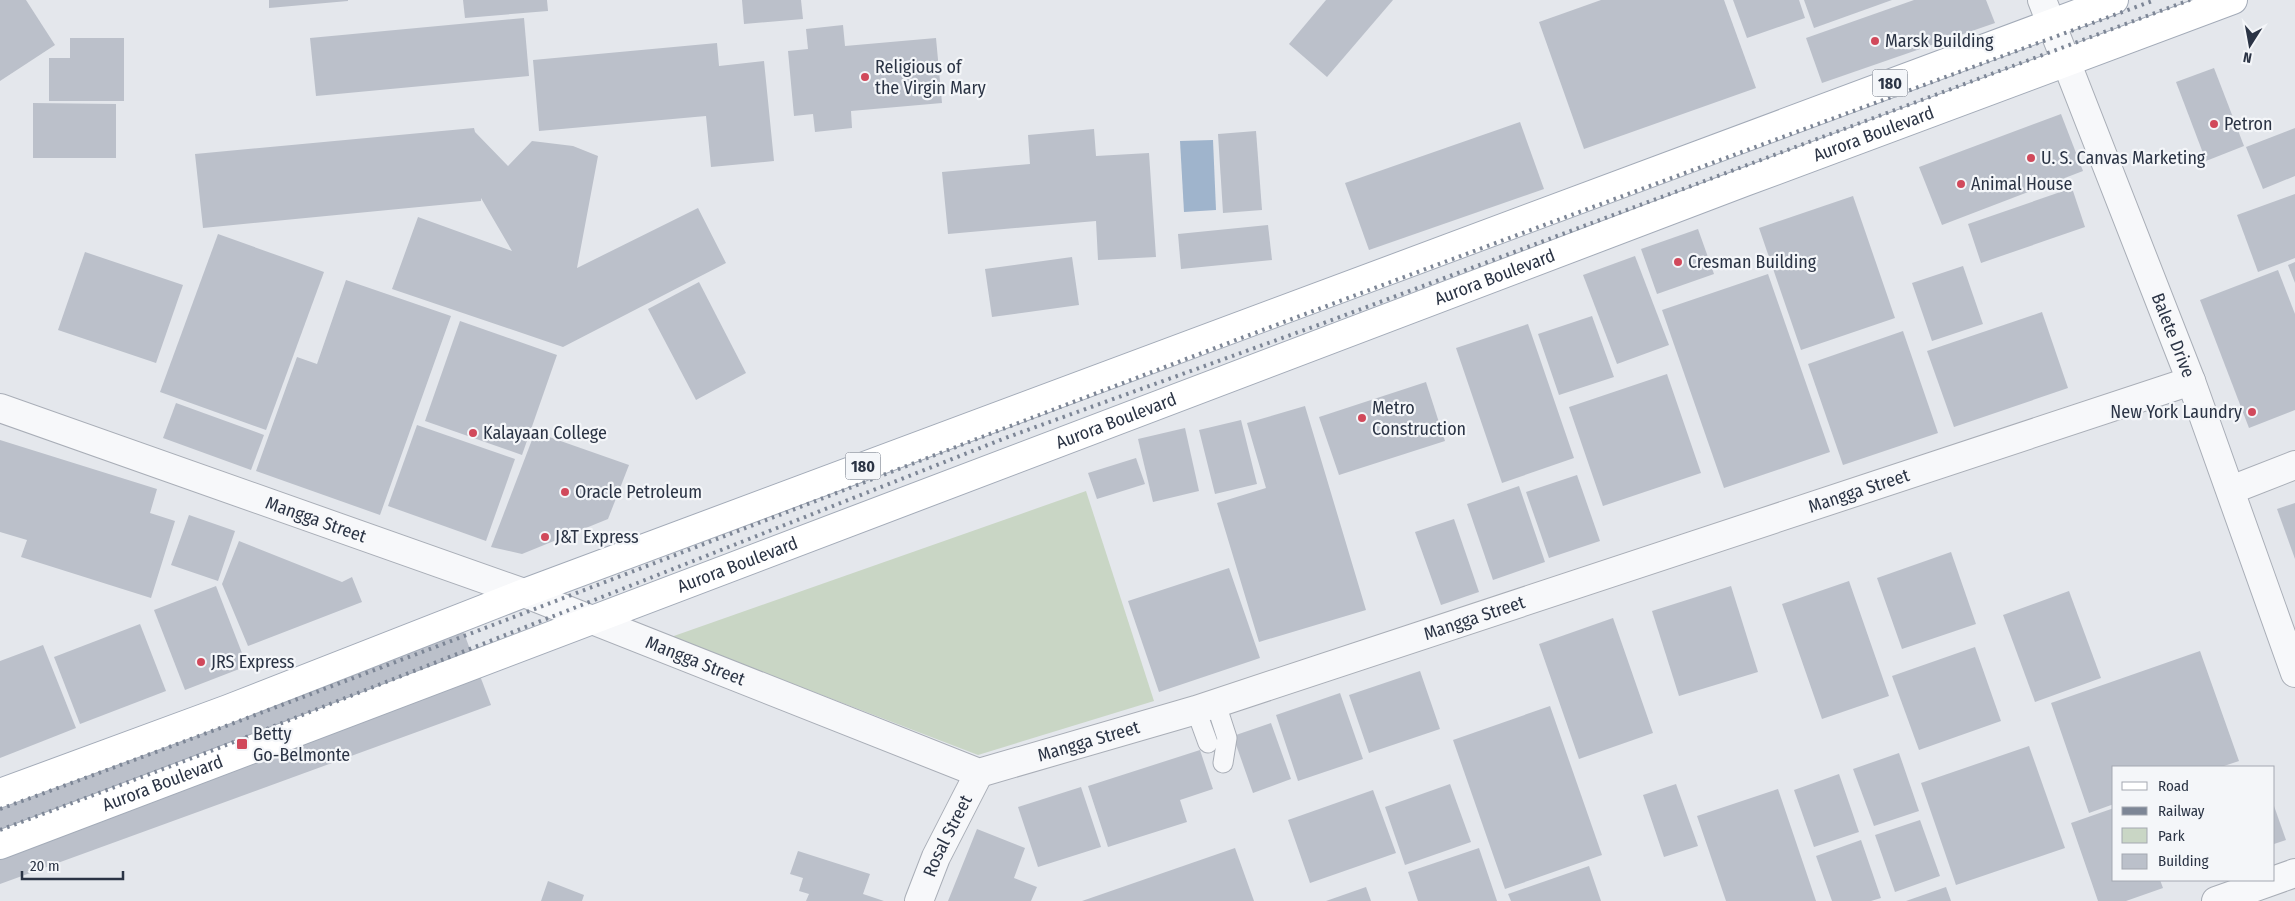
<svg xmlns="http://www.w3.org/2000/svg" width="2295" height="901" font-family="'Fira Sans Condensed',sans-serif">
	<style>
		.green { fill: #c9d6c5 }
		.water { fill: #9fb4cc }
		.building { fill: #bbc0ca }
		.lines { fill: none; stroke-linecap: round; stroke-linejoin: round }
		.service-casing { stroke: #a9aeb7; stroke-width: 21 }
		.minor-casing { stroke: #a9aeb7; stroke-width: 30 }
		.tertiary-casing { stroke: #a9aeb7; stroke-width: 30 }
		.primary-casing { stroke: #a3abb8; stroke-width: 30 }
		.service { stroke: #f7f8fa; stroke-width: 19 }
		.minor { stroke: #f7f8fa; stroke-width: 28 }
		.tertiary { stroke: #f7f8fa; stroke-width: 28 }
		.primary { stroke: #fff; stroke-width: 28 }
		.rail { stroke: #7d8696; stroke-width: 4; stroke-dasharray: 2.5 5; stroke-linecap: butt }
		.poi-dot { fill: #d1495b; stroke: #f4f6f9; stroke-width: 2 }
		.labels { text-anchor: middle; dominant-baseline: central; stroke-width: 4.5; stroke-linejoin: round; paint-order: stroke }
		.shield { fill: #f4f6f9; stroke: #676e7b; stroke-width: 1 }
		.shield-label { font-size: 16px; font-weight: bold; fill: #2b3445 }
		.poi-label { font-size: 18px; fill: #2b3445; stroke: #f4f6f9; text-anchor: start }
		.street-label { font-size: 18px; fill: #2b3445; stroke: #f4f6f9 }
	</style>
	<rect width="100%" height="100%" fill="#e4e7ec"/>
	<polygon class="green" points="1086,491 1154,701 978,755 671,637"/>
	<polygon class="water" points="1213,140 1216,210 1184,212 1180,141"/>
	<g class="building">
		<polygon points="0,0 26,0 55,45 0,81"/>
		<polygon points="269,0 348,0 348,1 269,8"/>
		<polygon points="463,0 547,0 548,11 465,18"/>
		<polygon points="742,0 801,0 803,19 744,24"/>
		<polygon points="1326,0 1393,0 1327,77 1289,44"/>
		<polygon points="1601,0 1724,0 1756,88 1584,149 1539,22"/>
		<polygon points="1733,0 1799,0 1805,18 1747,38"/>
		<polygon points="1804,0 1892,0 1814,28"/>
		<polygon points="1914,0 1986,0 1995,23 1822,83 1806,38"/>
		<polygon points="524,18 529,76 316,96 310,38"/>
		<polygon points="843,25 845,46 936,38 942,103 851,111 852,128 815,132 813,114 794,116 788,51 808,49 806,29"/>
		<polygon points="70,38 124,38 124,101 49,101 49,58 70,58"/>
		<polygon points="717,43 719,66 764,61 774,161 711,167 706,116 539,131 533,60"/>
		<polygon points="2214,68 2244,146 2206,161 2176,82"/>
		<polygon points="33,103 116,104 116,158 33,158"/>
		<polygon points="2061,114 2083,171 1942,225 1919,167"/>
		<polygon points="1520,122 1544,189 1369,250 1345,183"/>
		<polygon points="474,128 475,132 508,166 532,141 573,146 598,156 577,268 698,208 726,263 563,347 392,289 418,217 512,251 481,198 481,201 203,228 195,154"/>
		<polygon points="2295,128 2295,176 2263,189 2246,147"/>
		<polygon points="1094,129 1096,156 1149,153 1156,257 1098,260 1096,221 948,234 942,172 1030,164 1028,135"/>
		<polygon points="1256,131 1262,210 1223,213 1218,134"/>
		<polygon points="2072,188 2085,227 1981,263 1968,224"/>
		<polygon points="2295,194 2295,258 2258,272 2237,215"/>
		<polygon points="1853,196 1895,318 1801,350 1759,228"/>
		<polygon points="1268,225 1272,260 1181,269 1178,234"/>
		<polygon points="1698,229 1714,274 1657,294 1641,249"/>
		<polygon points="218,234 324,272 266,430 160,392"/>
		<polygon points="85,252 183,285 156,363 58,330"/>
		<polygon points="1635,256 1669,345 1617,364 1583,275"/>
		<polygon points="1072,257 1079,305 992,317 985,269"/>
		<polygon points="2295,262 2295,283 2288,265"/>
		<polygon points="1963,266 1983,324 1932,341 1912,283"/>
		<polygon points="2278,270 2295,314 2295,410 2249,428 2200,300"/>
		<polygon points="1768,274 1830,452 1724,488 1662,310"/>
		<polygon points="346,280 451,316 380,515 256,471 297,357 317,364"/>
		<polygon points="699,282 746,373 696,400 648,309"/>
		<polygon points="2042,312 2068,388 1954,427 1927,351"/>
		<polygon points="1592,316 1614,377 1559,395 1538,334"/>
		<polygon points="460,321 557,355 522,455 425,421"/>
		<polygon points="1528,324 1574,458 1502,483 1456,348"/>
		<polygon points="1903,331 1938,433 1843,465 1808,364"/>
		<polygon points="1667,374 1701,473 1603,506 1569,407"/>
		<polygon points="1426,382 1445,441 1339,475 1319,417"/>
		<polygon points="176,403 264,435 251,470 163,438"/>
		<polygon points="1305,406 1366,610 1259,642 1217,503 1266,488 1247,423"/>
		<polygon points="1241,420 1257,484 1215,494 1199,430"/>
		<polygon points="417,425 515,459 486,541 388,506"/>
		<polygon points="1185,428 1199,491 1153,502 1138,439"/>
		<polygon points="535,432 629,465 608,519 522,554 491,547"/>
		<polygon points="0,440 157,489 150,513 175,521 151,598 21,557 27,540 0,532"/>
		<polygon points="1136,458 1145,484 1097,499 1088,473"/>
		<polygon points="1577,475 1600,541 1549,558 1526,492"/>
		<polygon points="1519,486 1545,562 1493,580 1467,504"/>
		<polygon points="2295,503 2295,559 2277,509"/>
		<polygon points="189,515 235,531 218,581 171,565"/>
		<polygon points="1454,519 1479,592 1441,605 1415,532"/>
		<polygon points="239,541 342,582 352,577 362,602 248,646 222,584"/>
		<polygon points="1951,552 1976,624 1902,649 1877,578"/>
		<polygon points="1229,568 1260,658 1159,692 1128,601"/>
		<polygon points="1849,581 1889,696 1822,719 1782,604"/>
		<polygon points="216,586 247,666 185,690 154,610"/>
		<polygon points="1731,586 1758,672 1679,696 1652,611"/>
		<polygon points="2069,591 2101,678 2035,702 2003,615"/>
		<polygon points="456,612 491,705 0,884 0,782"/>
		<polygon points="1613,618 1653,733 1579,759 1539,644"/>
		<polygon points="140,624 166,691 80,724 54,657"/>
		<polygon points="43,645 76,728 0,758 0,661"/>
		<polygon points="1975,647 2001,721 1919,750 1892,676"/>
		<polygon points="2200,651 2239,761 2221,767 2114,767 2114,804 2089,813 2051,703"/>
		<polygon points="1420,671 1440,729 1369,753 1349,695"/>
		<polygon points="1340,693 1363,759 1298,781 1276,715"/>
		<polygon points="1550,706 1602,855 1505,889 1453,740"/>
		<polygon points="1271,723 1291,779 1253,793 1233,736"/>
		<polygon points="2029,746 2065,848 1956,885 1921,783"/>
		<polygon points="1200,750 1213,789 1180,800 1187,822 1108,847 1088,786"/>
		<polygon points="1899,753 1919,811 1874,826 1853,769"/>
		<polygon points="1839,774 1859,832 1814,847 1794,790"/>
		<polygon points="1450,784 1471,842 1405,865 1385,807"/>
		<polygon points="1676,784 1698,846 1664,857 1643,795"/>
		<polygon points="1081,787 1101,847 1038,867 1018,807"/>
		<polygon points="1778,789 1816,901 1726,901 1697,816"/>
		<polygon points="1373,790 1396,853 1310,883 1288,820"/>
		<polygon points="2274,806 2286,840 2274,844"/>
		<polygon points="2114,808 2114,880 2160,880 2163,888 2126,901 2098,901 2071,823"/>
		<polygon points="1920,820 1940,876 1895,892 1875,835"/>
		<polygon points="977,829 1025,848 1014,878 1037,887 1031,901 948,901"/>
		<polygon points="1861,840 1881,898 1871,901 1832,901 1816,856"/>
		<polygon points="1235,848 1254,901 1082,901"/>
		<polygon points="1479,848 1497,901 1418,901 1408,872"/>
		<polygon points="798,851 870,874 863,894 884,901 806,901 809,894 799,891 803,878 790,874"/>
		<polygon points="1589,866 1601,901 1511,901 1508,894"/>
		<polygon points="548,881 584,895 582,901 541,901"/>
		<polygon points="1366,887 1371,901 1326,901"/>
		<polygon points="1946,887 1951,901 1906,901"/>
	</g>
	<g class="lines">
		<defs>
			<g id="service">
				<polyline points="1216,704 1227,738 1223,763"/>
				<polyline points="1196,710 1208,743"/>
			</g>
			<g id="minor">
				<path id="s1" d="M0,408L524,593L979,773L1196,710L2191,381"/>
				<polyline points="2231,490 2295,465"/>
				<path id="s2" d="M919,901L936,857L979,773"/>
				<polyline points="2216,901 2295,873"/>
			</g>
			<g id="tertiary">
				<path id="s3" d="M2042,0L2191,381L2295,673"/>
			</g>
			<g id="primary">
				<polyline points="0,793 228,709 524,593 2114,0"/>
				<path id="s4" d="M0,845L1745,182L2233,0"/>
			</g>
		</defs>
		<use href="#service" class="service-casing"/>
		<use href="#minor" class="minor-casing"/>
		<use href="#tertiary" class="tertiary-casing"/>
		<use href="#primary" class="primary-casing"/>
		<use href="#service" class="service"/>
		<use href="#minor" class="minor"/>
		<use href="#tertiary" class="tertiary"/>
		<use href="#primary" class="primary"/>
		<g class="rail">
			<path d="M0,809C417,658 829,494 1244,337C1547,223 1851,112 2155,0"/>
			<polyline points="0,830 211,751 1008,437 1321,324 2190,0"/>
		</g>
	</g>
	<g class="poi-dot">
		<circle cx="1875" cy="41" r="5"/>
		<circle cx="865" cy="77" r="5"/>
		<circle cx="2214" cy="124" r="5"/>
		<circle cx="2031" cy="158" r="5"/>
		<circle cx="1961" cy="184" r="5"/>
		<circle cx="1678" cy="262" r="5"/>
		<circle cx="2252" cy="412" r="5"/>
		<circle cx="1362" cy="418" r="5"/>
		<circle cx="473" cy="433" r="5"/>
		<circle cx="565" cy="492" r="5"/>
		<circle cx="545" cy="537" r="5"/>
		<circle cx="201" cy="662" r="5"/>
		<rect x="236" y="738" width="12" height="12" rx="2.5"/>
	</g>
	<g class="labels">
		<g class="shield">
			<rect x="1872.5" y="69.5" width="35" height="27" rx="4"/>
			<rect x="845.5" y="452.5" width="35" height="27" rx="4"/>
		</g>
		<g class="shield-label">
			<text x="1890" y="83">180</text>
			<text x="863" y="466">180</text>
		</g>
		<g class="poi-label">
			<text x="1885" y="41">Marsk Building</text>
			<text x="875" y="67">Religious of<tspan x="875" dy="21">the Virgin Mary</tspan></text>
			<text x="2224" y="124">Petron</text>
			<text x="2041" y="158">U. S. Canvas Marketing</text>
			<text x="1971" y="184">Animal House</text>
			<text x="1688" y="262">Cresman Building</text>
			<text x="1372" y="408">Metro<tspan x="1372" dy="21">Construction</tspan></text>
			<text x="2242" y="412" text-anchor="end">New York Laundry</text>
			<text x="483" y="433">Kalayaan College</text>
			<text x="575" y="492">Oracle Petroleum</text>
			<text x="555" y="537">J&amp;T Express</text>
			<text x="211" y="662">JRS Express</text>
			<text x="253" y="734">Betty<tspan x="253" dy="21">Go-Belmonte</tspan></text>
		</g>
		<g class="street-label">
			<text stroke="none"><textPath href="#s4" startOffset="2004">Aurora Boulevard</textPath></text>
			<text stroke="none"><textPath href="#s4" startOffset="1599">Aurora Boulevard</textPath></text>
			<text stroke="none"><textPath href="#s3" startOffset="360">Balete Drive</textPath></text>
			<text stroke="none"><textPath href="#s4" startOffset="1194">Aurora Boulevard</textPath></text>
			<text stroke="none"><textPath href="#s1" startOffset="1969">Mangga Street</textPath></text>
			<text stroke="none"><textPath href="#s1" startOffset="335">Mangga Street</textPath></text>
			<text stroke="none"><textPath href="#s4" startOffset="789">Aurora Boulevard</textPath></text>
			<text stroke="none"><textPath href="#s1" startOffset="1564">Mangga Street</textPath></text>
			<text stroke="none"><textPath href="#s1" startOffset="740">Mangga Street</textPath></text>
			<text stroke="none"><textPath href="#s1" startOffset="1159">Mangga Street</textPath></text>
			<text stroke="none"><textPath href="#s4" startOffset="174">Aurora Boulevard</textPath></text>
			<text stroke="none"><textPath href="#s2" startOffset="71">Rosal Street</textPath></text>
		</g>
	</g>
	<rect x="2112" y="766" width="162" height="115" fill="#f4f6f9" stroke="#a4a8b1"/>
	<rect x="2122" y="782" width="25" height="8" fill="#ffffff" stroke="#a4a8b1"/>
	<text x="2158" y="791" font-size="15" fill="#2b3445">Road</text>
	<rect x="2122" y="807" width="25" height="8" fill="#7d8696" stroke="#a4a8b1"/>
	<text x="2158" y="816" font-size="15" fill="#2b3445">Railway</text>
	<rect x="2122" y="828" width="25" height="15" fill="#c9d6c5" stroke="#a4a8b1"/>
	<text x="2158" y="841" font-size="15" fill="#2b3445">Park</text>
	<rect x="2122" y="854" width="25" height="15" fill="#bbc0ca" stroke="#a4a8b1"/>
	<text x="2158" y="866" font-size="15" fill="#2b3445">Building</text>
	<g transform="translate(2250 45) rotate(191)" stroke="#f4f6f9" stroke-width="4" paint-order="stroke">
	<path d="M0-4L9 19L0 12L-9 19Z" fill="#2b3445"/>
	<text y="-8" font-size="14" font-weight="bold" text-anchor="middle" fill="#2b3445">N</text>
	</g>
	<path d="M22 871v8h101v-8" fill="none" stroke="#2b3445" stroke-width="2.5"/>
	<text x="30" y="871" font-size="15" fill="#2b3445" stroke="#f4f6f9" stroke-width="4" paint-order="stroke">20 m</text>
</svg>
